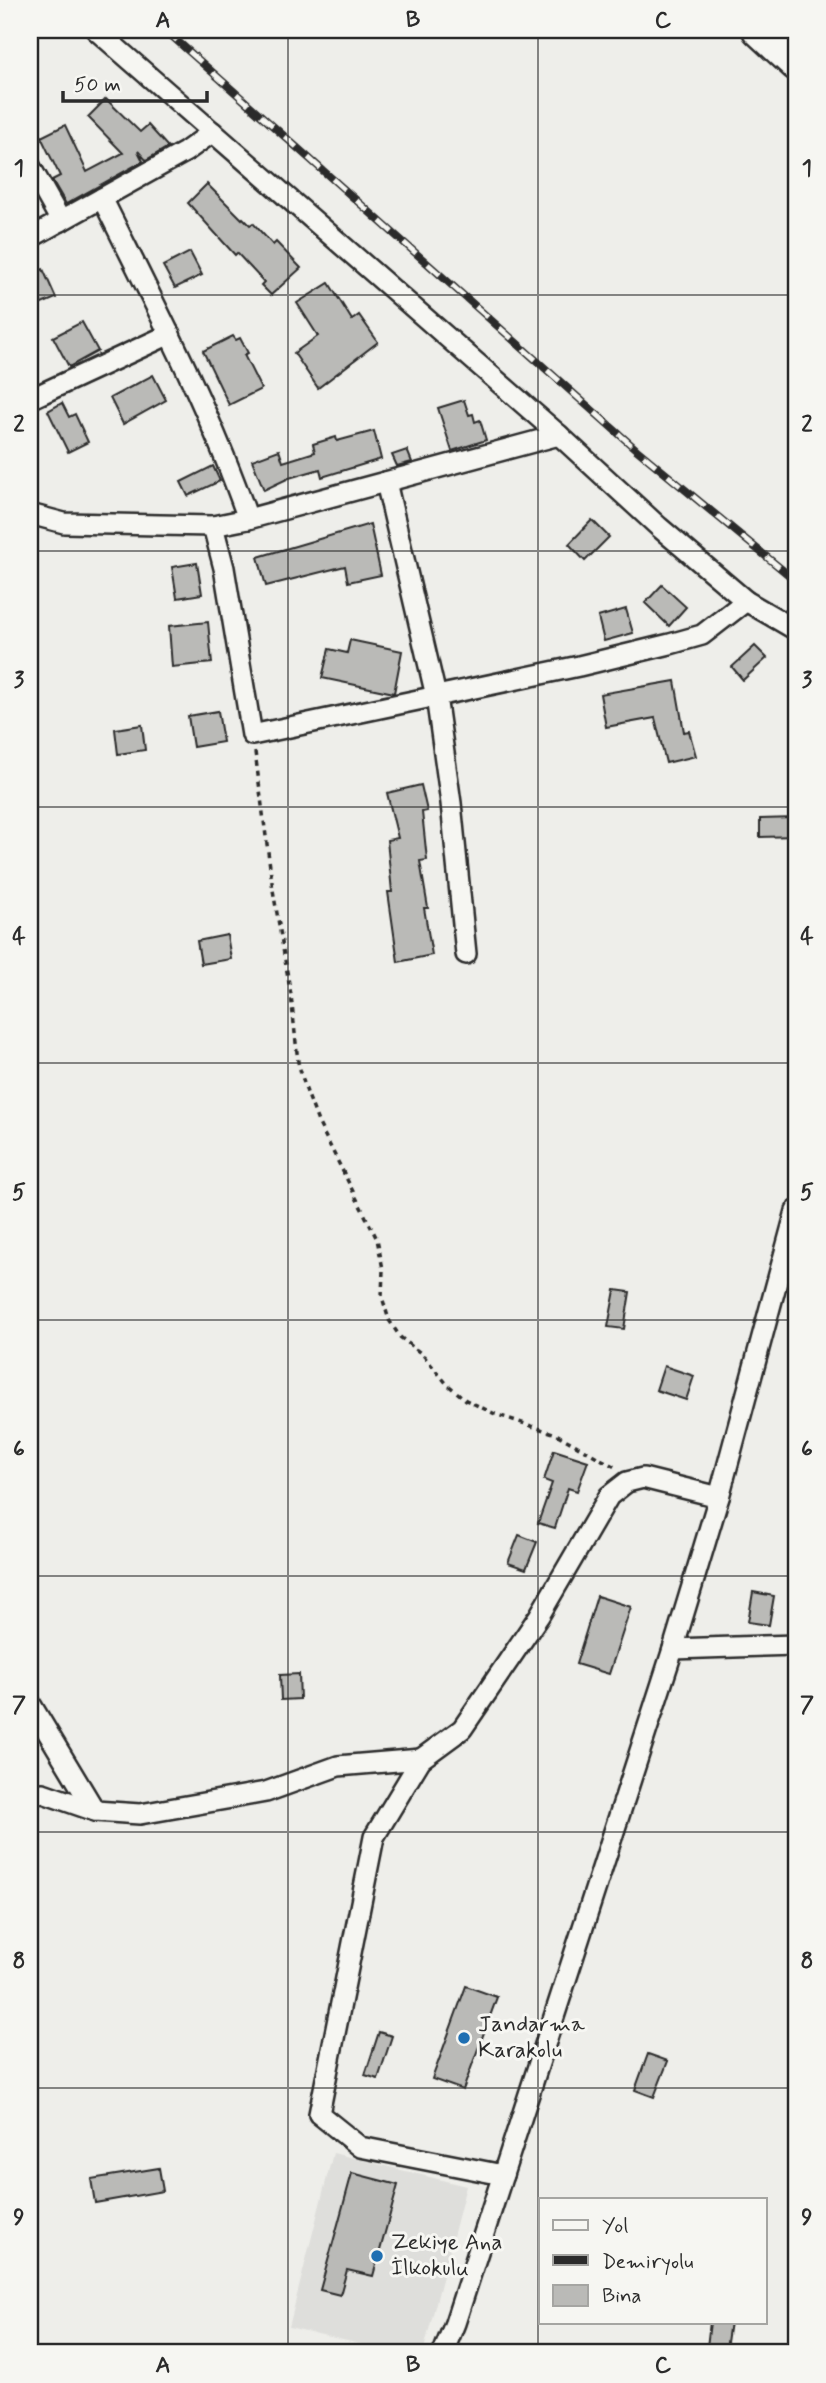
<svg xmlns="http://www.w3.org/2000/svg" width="826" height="2383" font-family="Mynerve,sans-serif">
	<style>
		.built { fill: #dededb }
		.building { fill: #babab7; stroke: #2b2b2b; stroke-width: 2 }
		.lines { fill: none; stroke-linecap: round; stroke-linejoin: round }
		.minor-casing { stroke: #2b2b2b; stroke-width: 24 }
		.highway-casing { stroke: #2b2b2b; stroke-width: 35 }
		.path { stroke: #2b2b2b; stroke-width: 3.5; stroke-dasharray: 5 5; stroke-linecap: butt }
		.minor { stroke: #f6f6f2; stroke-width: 19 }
		.highway { stroke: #f6f6f2; stroke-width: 30 }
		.rail-casing { stroke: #2b2b2b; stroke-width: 8 }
		.rail { stroke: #f6f6f2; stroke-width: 5; stroke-dasharray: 16; stroke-linecap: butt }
		.grid { fill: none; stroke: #2b2b2b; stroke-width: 2; stroke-opacity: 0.55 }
		.poi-dot { fill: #1f6fb2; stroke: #f6f6f2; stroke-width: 2.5 }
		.labels { text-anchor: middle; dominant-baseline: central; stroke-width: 6; stroke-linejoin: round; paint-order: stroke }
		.poi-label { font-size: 23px; fill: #2b2b2b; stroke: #f6f6f2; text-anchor: start }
		.neatline { fill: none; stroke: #2b2b2b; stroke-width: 2.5 }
		.grid-label { font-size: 23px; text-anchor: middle; font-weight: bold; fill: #2b2b2b }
	</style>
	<rect width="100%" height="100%" fill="#eeeeea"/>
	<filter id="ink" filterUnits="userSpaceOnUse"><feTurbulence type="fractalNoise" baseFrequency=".0143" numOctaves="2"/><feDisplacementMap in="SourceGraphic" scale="14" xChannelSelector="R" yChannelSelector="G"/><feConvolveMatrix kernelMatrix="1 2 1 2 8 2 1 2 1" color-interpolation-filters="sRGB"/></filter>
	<g filter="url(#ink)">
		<polygon class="built" points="333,2153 466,2186 423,2353 397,2353 289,2327"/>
		<g class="building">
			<polygon points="106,99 140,132 148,125 168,147 146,160 138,151 143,161 66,204 52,180 60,176 41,137 65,125 87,172 123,153 88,117"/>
			<polygon points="207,184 242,219 243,218 250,225 253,223 273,245 276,242 301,268 271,295 261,285 264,282 237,253 235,255 188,203"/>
			<polygon points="190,252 202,275 175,288 163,266"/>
			<polygon points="43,269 56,298 30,309 30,275"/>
			<polygon points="329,283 352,320 359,315 378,342 318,388 294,353 318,336 297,303"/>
			<polygon points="82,322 98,351 69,367 53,337"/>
			<polygon points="233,336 236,340 240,338 248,353 244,355 261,389 229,405 203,351"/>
			<polygon points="153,375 166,400 123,424 110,398"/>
			<polygon points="464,400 469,415 473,414 475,422 480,420 486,440 452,451 438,408"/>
			<polygon points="62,403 69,417 75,414 88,442 68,452 48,411"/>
			<polygon points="374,431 381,459 322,477 320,469 289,478 264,490 252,460 279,450 283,462 315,452 313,444 336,437 337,441"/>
			<polygon points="407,450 412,462 397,466 392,455"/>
			<polygon points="213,466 220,481 188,496 181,482"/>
			<polygon points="592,520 609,537 585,561 569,544"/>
			<polygon points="370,524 381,575 348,582 345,566 266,586 258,557"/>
			<polygon points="197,563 202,594 177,598 172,567"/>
			<polygon points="662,585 686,607 669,626 645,603"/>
			<polygon points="626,609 633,633 604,641 598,617"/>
			<polygon points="208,622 212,663 172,667 169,626"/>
			<polygon points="350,640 402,651 394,693 322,678 329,649 347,653"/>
			<polygon points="755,646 767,658 743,680 732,667"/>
			<polygon points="675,681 684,732 689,731 696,756 666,763 655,718 606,727 600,694"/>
			<polygon points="218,711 223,742 193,747 188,716"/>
			<polygon points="142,725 145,750 118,754 115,729"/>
			<polygon points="421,785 427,811 422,812 427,860 420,861 428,908 424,908 432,955 398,962 388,892 392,892 387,840 398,838 387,793"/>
			<polygon points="796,818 796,836 760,837 760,819"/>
			<polygon points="227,935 231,959 201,964 197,941"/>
			<polygon points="615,1290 630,1292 624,1329 608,1327"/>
			<polygon points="664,1366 694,1376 686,1400 656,1390"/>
			<polygon points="554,1450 588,1461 577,1491 568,1488 555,1528 538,1523 552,1483 544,1480"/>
			<polygon points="519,1535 537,1542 526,1569 508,1563"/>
			<polygon points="753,1592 774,1596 769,1625 748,1622"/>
			<polygon points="597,1596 631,1607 609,1674 576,1664"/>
			<polygon points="299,1674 300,1699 281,1700 280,1675"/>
			<polygon points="466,1986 497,1997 463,2090 432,2079"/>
			<polygon points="379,2032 392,2036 378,2079 365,2075"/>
			<polygon points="648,2054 668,2061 654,2097 635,2090"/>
			<polygon points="159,2168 163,2191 95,2203 91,2179"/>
			<polygon points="352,2173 398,2185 373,2276 347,2270 340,2295 320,2290"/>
			<polygon points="710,2322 730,2322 726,2349 707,2347"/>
		</g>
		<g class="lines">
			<defs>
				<g id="minor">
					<polyline points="96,30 559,435 659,527 746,601 796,630"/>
					<polyline points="30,166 61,221"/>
					<path d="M102,198C154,303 209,407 248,519"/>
					<polyline points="30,238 185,152 213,132"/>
					<polyline points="30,399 170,334"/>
					<polyline points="386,482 436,696 451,803 466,954"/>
					<polyline points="30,514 64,523 160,525 213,526 248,519 559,435"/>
					<polyline points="213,526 224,568 252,735 579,666 670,644 702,635 746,601"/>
					<polyline points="673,1649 796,1645"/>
					<polyline points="30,1703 95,1811"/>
					<polyline points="30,1794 43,1793 95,1811 140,1814 266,1792 338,1766 421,1759"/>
					<polyline points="503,2175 360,2147 319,2114 374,1837 421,1759 462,1729 539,1616 609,1496 627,1482 643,1478 719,1497"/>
					<polyline points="443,2353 455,2323 673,1649 719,1497 796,1211"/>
				</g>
				<polyline id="highway" points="758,30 796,65"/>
			</defs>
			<use href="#minor" class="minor-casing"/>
			<use href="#highway" class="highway-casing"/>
			<polyline class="path" points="255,752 273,890 291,995 298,1062 305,1087 318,1122 377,1239 383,1269 382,1297 389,1320 400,1337 423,1355 447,1384 466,1400 495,1414 556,1434 615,1467"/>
			<use href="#minor" class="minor"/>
			<use href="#highway" class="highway"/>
			<defs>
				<polyline id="rail" points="165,30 637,450 796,581"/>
			</defs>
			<use href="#rail" class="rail-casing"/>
			<use href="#rail" class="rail"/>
		</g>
	</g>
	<path class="grid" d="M288,30V2353M538,30V2353M30,295H796M30,551H796M30,807H796M30,1063H796M30,1320H796M30,1576H796M30,1832H796M30,2088H796"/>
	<g class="poi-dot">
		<circle cx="464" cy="2038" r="7"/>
		<circle cx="377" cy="2256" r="7"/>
	</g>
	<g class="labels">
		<g class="poi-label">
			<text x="478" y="2025">Jandarma<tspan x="478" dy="26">Karakolu</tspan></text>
			<text x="391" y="2243">Zekiye Ana<tspan x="391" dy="26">İlkokulu</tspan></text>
		</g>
	</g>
	<rect width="826" height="2383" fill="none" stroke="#f6f6f2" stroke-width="77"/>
	<rect x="539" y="2198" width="228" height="126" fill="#f6f6f2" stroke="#a5a5a2" stroke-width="2"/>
	<rect x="553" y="2220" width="35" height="10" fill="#f6f6f2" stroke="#a5a5a2" stroke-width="2"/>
	<text x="602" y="2232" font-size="21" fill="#2b2b2b">Yol</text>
	<rect x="553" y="2255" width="35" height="10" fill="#2b2b2b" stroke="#a5a5a2" stroke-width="2"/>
	<text x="602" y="2268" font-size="21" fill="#2b2b2b">Demiryolu</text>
	<rect x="553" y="2285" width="35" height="21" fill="#babab7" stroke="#a5a5a2" stroke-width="2"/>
	<text x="602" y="2302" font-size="21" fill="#2b2b2b">Bina</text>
	<path d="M63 91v10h144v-10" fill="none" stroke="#2b2b2b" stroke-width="3.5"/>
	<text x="74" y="91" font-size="21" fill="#2b2b2b" stroke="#f6f6f2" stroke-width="5" paint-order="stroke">50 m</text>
	<rect x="38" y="38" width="750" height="2306" class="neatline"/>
	<g class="grid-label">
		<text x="163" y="27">A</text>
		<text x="413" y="27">B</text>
		<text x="663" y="27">C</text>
		<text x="19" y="175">1</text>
		<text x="807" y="175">1</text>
		<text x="19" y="431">2</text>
		<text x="807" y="431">2</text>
		<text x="19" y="687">3</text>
		<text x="807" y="687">3</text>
		<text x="19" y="943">4</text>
		<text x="807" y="943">4</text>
		<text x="19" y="1199">5</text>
		<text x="807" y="1199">5</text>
		<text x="19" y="1456">6</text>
		<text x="807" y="1456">6</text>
		<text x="19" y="1712">7</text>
		<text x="807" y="1712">7</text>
		<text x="19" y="1968">8</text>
		<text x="807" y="1968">8</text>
		<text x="19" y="2224">9</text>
		<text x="807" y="2224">9</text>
		<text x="163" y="2372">A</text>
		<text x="413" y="2372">B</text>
		<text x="663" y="2372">C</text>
	</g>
</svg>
